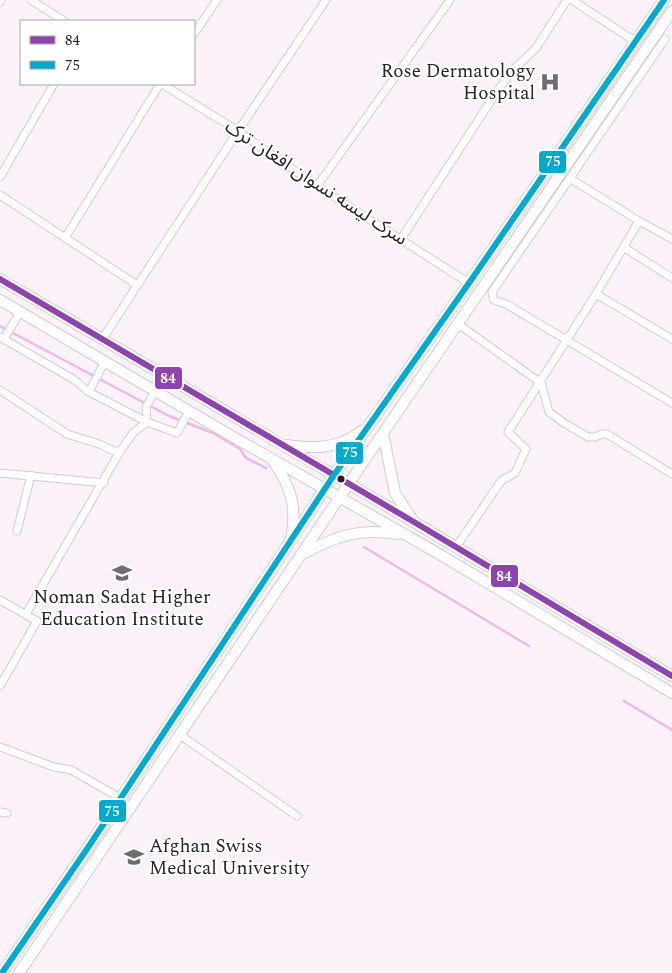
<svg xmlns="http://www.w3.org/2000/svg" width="672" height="973" font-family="Spectral,'Noto Sans Arabic',serif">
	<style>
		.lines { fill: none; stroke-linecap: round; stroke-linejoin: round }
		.stream { stroke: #eebae4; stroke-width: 2.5 }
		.minor-casing { stroke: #d2ccd1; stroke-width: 9 }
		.secondary-casing { stroke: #d2ccd1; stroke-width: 12 }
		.minor { stroke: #fefdfe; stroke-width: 7 }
		.secondary { stroke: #fefdfe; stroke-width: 10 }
		.bus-1-casing { stroke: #fff; stroke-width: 10 }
		.bus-2-casing { stroke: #fff; stroke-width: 10 }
		.bus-1 { stroke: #8e44ad; stroke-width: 6 }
		.bus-2 { stroke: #00a9ce; stroke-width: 6 }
		.bus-dot { fill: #282227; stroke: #fff; stroke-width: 2 }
		.labels { text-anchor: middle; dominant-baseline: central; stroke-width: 4; stroke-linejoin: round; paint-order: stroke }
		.poi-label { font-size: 19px; fill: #282227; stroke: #fff; text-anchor: end }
		.street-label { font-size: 19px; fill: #282227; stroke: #fff }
		.line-badge { stroke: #fff; stroke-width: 2 }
		.badge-label { font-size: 14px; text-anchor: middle; font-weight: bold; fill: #fff }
	</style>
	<rect width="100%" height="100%" fill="#fbf2f9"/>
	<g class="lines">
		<g class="stream">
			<polyline points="0,326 169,416 213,433 240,449 246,458 266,468"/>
			<polyline points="364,547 529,646"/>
			<polyline points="624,701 672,730"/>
		</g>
		<defs>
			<g id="minor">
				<polyline points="31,0 64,21"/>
				<polyline points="572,0 636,42"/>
				<polyline points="0,2 1,0"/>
				<polyline points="194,34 217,0"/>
				<polyline points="665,39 492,292 494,300 506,304 672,403"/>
				<polyline points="162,84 238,131 317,186 469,283"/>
				<polyline points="0,177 54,84"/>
				<polyline points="317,186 450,0"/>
				<polyline points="0,195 137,285"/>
				<polyline points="639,221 672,239"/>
				<polyline points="65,238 160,84"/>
				<polyline points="401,239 492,99 511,72 536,48 567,0"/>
				<polyline points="625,248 672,278"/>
				<polyline points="596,294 672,339"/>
				<polyline points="458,324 541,383 549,412 564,423 588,437 595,437 602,434 607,434 672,474"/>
				<polyline points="0,337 73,379 89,392 147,422 177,433 189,411"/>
				<polyline points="103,338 238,131 326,0"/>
				<polyline points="4,339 20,312"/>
				<polyline points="0,390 67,434 99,444 119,453"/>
				<polyline points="89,392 105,361"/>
				<polyline points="0,473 104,483"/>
				<polyline points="17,531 31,475"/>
				<polyline points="456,547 501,481 515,473 526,449 508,432 596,294 639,221 571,179"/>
				<polyline points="0,600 37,621 0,686"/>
				<polyline points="26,614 119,453 133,433 147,422 146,407 156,390"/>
				<polyline points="180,735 297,816"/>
				<polyline points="0,747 54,767 71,770 120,798"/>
				<polyline points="0,812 7,813"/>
			</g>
			<g id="secondary">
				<polyline points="0,279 414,522 672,676"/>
				<polyline points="0,300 235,438 434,551 672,693"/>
				<polyline points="383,433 395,493 412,519"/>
				<path d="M287,445C314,449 340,449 361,431"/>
				<path d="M273,461C292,488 297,507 291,539"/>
				<path d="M305,553C337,535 362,528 398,534"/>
				<polyline points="2,973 89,846 334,475 469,283 664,0"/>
				<polyline points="19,973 383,433 672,11"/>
			</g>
		</defs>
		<use href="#minor" class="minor-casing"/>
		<use href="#secondary" class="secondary-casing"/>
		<use href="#minor" class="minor"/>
		<use href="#secondary" class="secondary"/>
		<defs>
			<polyline id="bus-1" points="0,279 414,522 672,676"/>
			<polyline id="bus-2" points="2,973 89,846 334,475 469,283 664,0"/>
		</defs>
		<use href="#bus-1" class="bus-1-casing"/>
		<use href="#bus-2" class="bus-2-casing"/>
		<use href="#bus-1" class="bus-1"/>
		<use href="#bus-2" class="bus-2"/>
	</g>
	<defs>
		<symbol id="hospital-bare" viewBox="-9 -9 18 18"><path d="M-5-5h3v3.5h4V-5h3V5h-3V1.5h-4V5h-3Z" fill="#726b70" stroke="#fff" stroke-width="2.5" paint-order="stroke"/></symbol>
		<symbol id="university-bare" viewBox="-9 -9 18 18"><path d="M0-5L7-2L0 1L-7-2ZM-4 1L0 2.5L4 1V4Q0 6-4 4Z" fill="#726b70" stroke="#fff" stroke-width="2.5" paint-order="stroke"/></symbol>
	</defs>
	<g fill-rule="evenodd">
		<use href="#hospital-bare" x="536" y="68" width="28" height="28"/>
		<use href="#university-bare" x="108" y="559" width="28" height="28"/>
		<use href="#university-bare" x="120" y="843" width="28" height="28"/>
	</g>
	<circle class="bus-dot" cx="341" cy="479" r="4.5"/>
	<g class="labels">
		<g class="poi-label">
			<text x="535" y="71">Rose Dermatology<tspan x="535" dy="22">Hospital</tspan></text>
			<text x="122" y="597" text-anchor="middle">Noman Sadat Higher<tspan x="122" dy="22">Education Institute</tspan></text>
			<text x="149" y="846" text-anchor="start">Afghan Swiss<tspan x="149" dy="22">Medical University</tspan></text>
		</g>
		<g class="street-label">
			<text transform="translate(316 183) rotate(33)">سرک لیسه نسوان افغان‌ ترک</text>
		</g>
	</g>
	<g class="line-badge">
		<rect x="538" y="150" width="29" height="24" rx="5" fill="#00a9ce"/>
		<rect x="154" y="366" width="29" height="24" rx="5" fill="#8e44ad"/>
		<rect x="335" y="441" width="29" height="24" rx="5" fill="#00a9ce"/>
		<rect x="490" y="564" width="29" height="24" rx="5" fill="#8e44ad"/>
		<rect x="98" y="799" width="29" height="24" rx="5" fill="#00a9ce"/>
	</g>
	<g class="badge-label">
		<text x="553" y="166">75</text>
		<text x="168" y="383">84</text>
		<text x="350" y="457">75</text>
		<text x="504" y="581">84</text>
		<text x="112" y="816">75</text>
	</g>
	<rect x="20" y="20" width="175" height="65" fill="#ffffff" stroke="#a9a7a9"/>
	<rect x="30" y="36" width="25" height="8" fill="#8e44ad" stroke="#a9a7a9"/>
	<text x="65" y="45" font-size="15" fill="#282227">84</text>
	<rect x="30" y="61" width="25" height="8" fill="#00a9ce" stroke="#a9a7a9"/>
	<text x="65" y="70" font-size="15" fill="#282227">75</text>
</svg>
